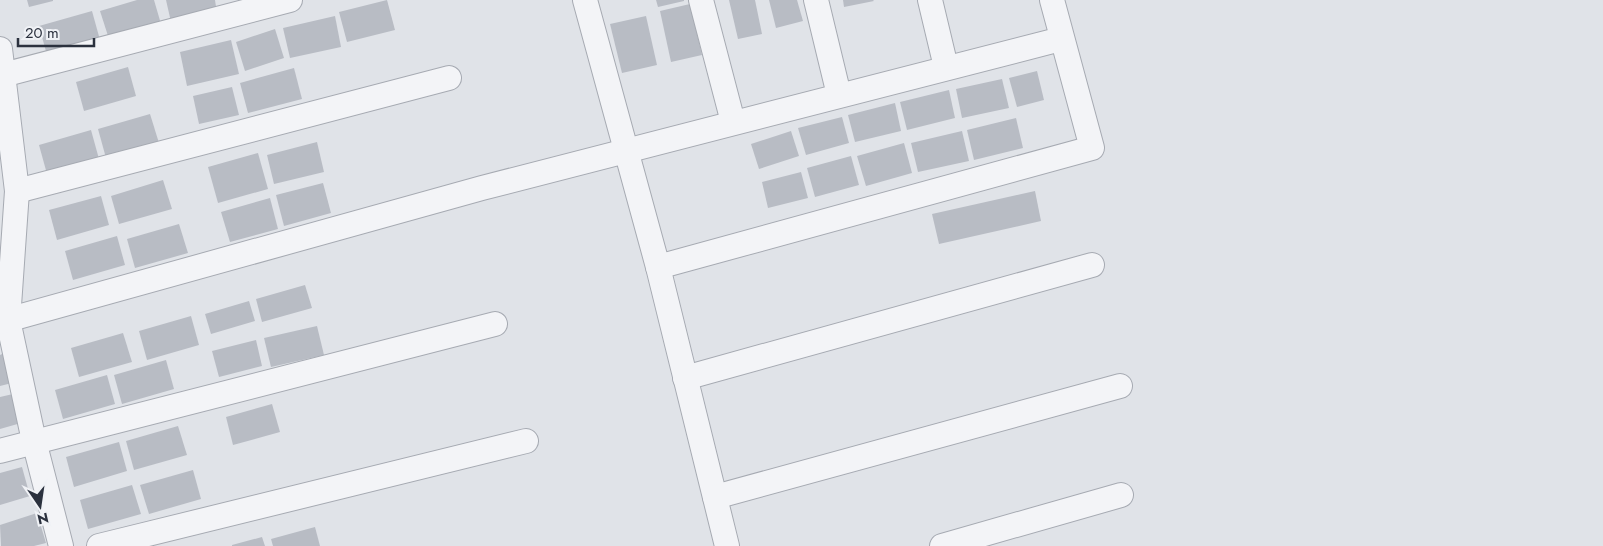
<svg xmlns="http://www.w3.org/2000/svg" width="1603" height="546" font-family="Jost,sans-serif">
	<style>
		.building { fill: #b8bcc4 }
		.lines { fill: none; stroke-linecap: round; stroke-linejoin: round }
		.street-casing { stroke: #a6aab2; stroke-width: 26 }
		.street { stroke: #f3f4f7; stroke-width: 24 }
	</style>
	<rect width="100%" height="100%" fill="#e0e3e8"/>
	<g class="building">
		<polygon points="27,0 53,0 53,1 29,7"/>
		<polygon points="137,0 154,0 161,24 109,39 100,11"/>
		<polygon points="166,0 215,0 217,13 171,22"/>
		<polygon points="387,0 395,30 347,42 339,12"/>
		<polygon points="656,0 684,0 684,1 658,7"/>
		<polygon points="729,0 755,0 762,34 738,39"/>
		<polygon points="769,0 797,0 803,21 776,28"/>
		<polygon points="843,0 873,0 874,1 844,7"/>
		<polygon points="690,4 702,55 671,62 660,11"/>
		<polygon points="92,11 100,40 47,55 39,26"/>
		<polygon points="335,16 341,47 290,58 283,28"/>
		<polygon points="646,16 657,65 622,73 610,24"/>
		<polygon points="275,29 284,58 245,71 236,42"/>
		<polygon points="231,40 239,74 187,86 180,52"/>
		<polygon points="128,67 136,96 84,111 76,82"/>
		<polygon points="294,68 302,99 248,113 240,83"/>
		<polygon points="1037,71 1044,100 1017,107 1009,78"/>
		<polygon points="1002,79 1009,108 962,118 956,89"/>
		<polygon points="232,87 239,115 199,124 193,96"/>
		<polygon points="949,90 955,118 907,130 900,102"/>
		<polygon points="895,103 901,131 855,142 848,115"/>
		<polygon points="150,114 159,143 106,158 98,129"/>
		<polygon points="842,117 849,143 806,155 798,128"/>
		<polygon points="1016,118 1023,148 974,160 967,130"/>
		<polygon points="91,130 99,159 47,174 39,145"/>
		<polygon points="791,131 799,156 759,169 751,144"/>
		<polygon points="962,131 969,161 918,172 911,143"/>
		<polygon points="317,142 324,172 274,184 267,155"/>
		<polygon points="904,143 912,173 866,186 857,156"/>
		<polygon points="258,153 268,189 218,203 208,167"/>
		<polygon points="851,156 859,185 815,197 807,168"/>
		<polygon points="801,172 808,198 768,208 762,182"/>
		<polygon points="163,180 172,209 119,224 111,196"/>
		<polygon points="323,183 331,213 284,226 276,195"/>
		<polygon points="1035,191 1041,221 939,244 932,214"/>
		<polygon points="101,196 109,225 57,240 49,210"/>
		<polygon points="270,198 278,229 230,242 221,212"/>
		<polygon points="179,224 188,253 135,268 127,239"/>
		<polygon points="117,236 125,265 73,280 65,251"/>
		<polygon points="305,285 312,308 262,322 256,299"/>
		<polygon points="249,301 255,321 211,334 205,314"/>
		<polygon points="191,316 199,345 147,360 139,331"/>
		<polygon points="317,326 324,355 271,367 264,338"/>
		<polygon points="123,333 132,362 79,377 71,348"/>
		<polygon points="256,340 262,366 219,377 212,351"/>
		<polygon points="4,353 12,383 0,386 0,355"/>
		<polygon points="166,360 174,389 122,404 114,375"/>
		<polygon points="107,375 115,404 63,419 55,390"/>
		<polygon points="13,394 21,423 0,429 0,397"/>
		<polygon points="272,404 280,432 233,445 226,417"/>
		<polygon points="178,426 187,455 134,470 126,441"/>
		<polygon points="119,442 127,471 74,487 66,457"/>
		<polygon points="22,467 30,496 0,505 0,473"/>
		<polygon points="193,470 201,499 149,514 140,485"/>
		<polygon points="132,485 141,514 88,529 80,500"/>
		<polygon points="37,513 46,543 34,546 1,546 0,525"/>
		<polygon points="315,527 320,546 273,546 271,539"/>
		<polygon points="262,537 265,546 232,546 232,545"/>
	</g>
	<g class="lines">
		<defs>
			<g id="street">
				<polyline points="585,0 658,267 1092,148 1052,0"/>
				<polyline points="701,0 733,122"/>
				<polyline points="816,0 839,95"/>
				<polyline points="930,0 946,67"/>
				<polyline points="0,49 17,191 8,320 34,441 61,546"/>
				<polyline points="3,75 290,0"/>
				<polyline points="17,191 449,78"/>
				<polyline points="658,267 727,546"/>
				<polyline points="0,322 482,188 1061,39"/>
				<polyline points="685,378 1092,265"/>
				<polyline points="0,451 495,324"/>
				<polyline points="715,497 1120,386"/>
				<polyline points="99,546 526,441"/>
				<polyline points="942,546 1121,495"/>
			</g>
		</defs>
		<use href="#street" class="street-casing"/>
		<use href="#street" class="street"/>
	</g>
	<g transform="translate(40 506) rotate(167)" stroke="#f0f2f6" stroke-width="4" paint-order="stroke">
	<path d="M0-4L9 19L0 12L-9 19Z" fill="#2b313e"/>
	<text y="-8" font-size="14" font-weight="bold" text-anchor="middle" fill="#2b313e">N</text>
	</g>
	<path d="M18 38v8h76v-8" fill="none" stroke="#2b313e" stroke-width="2.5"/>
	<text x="25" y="38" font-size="15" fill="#2b313e" stroke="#f0f2f6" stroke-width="4" paint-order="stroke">20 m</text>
</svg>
